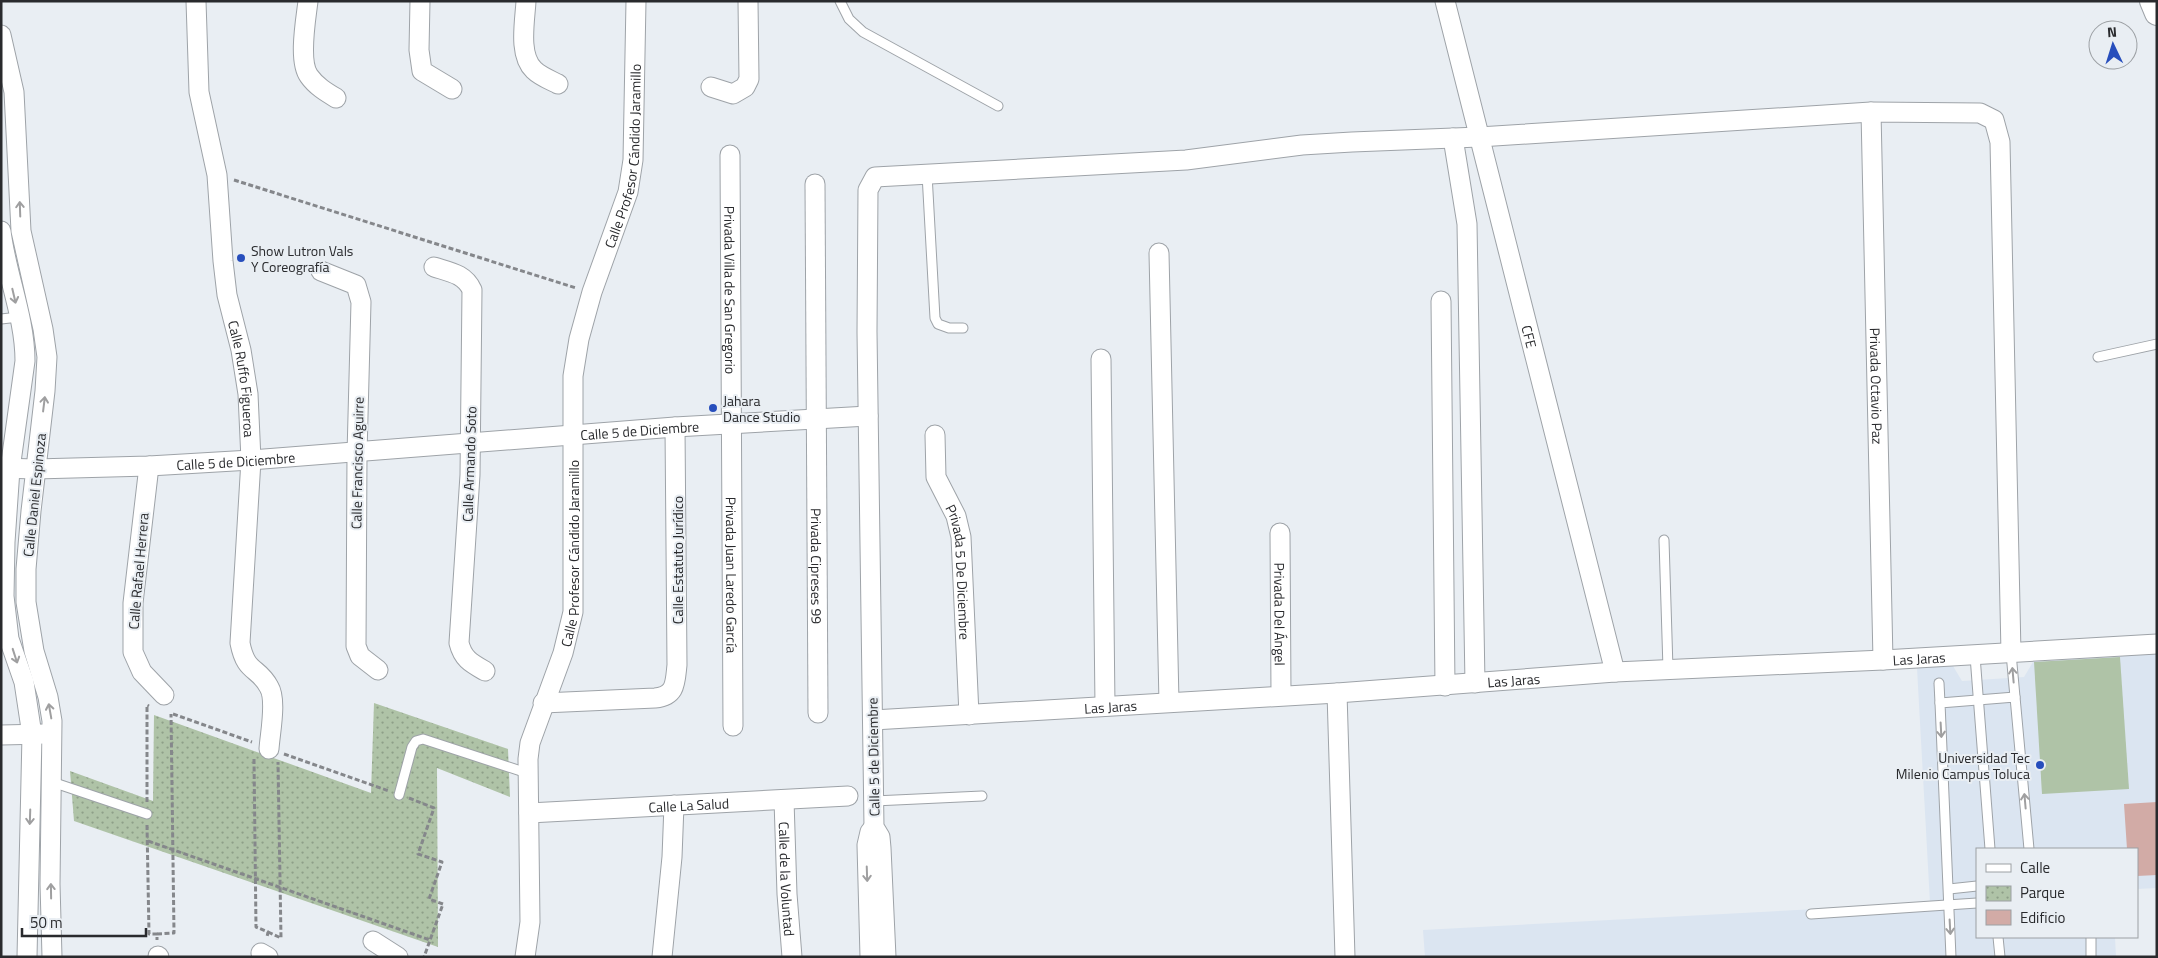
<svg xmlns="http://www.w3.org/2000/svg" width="2158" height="958" font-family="'Titillium Web',sans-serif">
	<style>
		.built { fill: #dbe5f1 }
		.park { fill: url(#park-dots) }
		.pitch { fill: #afc3a7 }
		.building { fill: #d2aba6 }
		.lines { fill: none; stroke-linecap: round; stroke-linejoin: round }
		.service-casing { stroke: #9ea3a8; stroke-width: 11 }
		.minor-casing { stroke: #9ea3a8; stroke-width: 21 }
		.tertiary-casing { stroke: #9ea3a8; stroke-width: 26 }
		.path { stroke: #85878b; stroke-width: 3; stroke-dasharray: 5 2.5; stroke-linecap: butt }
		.service { stroke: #fff; stroke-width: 9 }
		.minor { stroke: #fff; stroke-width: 19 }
		.tertiary { stroke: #fff; stroke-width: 24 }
		.oneway { stroke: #9f9fa0 }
		.poi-dot { fill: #274ebc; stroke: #e9eef3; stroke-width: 2 }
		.labels { text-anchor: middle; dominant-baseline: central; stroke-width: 4; stroke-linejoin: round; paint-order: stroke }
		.street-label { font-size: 14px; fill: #292a2d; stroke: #e9eef3 }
		.poi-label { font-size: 14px; fill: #292a2d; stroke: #e9eef3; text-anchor: start }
	</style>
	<defs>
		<pattern id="park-dots" width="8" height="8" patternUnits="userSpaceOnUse" patternTransform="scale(1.25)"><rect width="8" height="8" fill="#afc3a7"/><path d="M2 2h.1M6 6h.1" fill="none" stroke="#8e9f88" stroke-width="1.8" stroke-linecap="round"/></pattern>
	</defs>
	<rect width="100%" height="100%" fill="#e9eef3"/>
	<polygon class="built" points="2157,653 2157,888 2137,889 2137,849 1977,849 1977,937 2115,937 2116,957 1425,957 1423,930 1930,903 1917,668 1953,666 1962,681 2024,677 2033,662"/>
	<polygon class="park" points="374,703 508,749 510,797 437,768 438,947 74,821 70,771 153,801 154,715 371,793"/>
	<polygon class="pitch" points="2120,657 2129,789 2042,794 2034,662"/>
	<polygon class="building" points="2157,802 2157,875 2137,876 2137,849 2127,849 2124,804"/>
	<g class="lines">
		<defs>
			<g id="service">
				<polyline points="840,1 849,19 863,32 998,106"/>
				<polyline points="927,174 935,318 938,324 949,328 963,328"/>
				<polyline points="1,319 19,317"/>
				<polyline points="2098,357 2157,344"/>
				<polyline points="1664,540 1668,669"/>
				<polyline points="2011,653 2015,697"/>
				<polyline points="1975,656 1990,849"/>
				<polyline points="1939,683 1940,703"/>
				<polyline points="52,782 147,814"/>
				<polyline points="399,795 412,747 416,741 423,739 527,773"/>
				<polyline points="874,801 982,796"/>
				<polyline points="1949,889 1977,886"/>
				<polyline points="1811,914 1977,903"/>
				<polyline points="1998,937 2000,957"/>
				<polyline points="2091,937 2091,957"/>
				<polyline points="1951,957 1940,703 2015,697 2029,849"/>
			</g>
			<g id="minor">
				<path id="s1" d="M196,1L199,92L217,175L223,261L227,295L241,350L248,394L251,460L240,643C246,674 258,666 269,687C277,700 270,733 269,749"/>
				<path d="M308,1C306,19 298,61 309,76C316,86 326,92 336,98"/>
				<polyline points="420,1 419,50 422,71 452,89"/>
				<path d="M526,1C525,21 518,55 534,70C540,76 550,80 558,84"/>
				<path id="s2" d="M1445,1L1615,672"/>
				<polyline points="1,35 14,92 21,231 43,329 47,357 45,391 31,511 26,569 26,602 34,651 48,697 52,721 50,884 52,957"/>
				<polyline points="711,87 733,94 745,87 749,79 748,1"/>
				<path id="s3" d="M1871,112L1883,660"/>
				<polyline points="1453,138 1467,224 1475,683"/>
				<path id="s4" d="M730,155L733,726"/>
				<path id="s5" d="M815,184L818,713"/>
				<path d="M1,231C6,274 25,317 25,361L10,469L5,542L4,596L9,639L24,682L32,735L27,957"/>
				<polyline points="1159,253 1169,702"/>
				<path d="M434,267C450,272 465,274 472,290L470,475L459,643C463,659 471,663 485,671"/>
				<polyline points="321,271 356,285 361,302 357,454 356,646 360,656 378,670"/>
				<polyline points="1441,301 1445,686"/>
				<polyline points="1101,359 1105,706"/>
				<path id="s6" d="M935,435L936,477L956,516L961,537L969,715"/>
				<polyline points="149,466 133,603 133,652 142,672 164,695"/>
				<path id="s7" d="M1,468L35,469L149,466L251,460L675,427L868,416"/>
				<path id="s8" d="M1280,533L1281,695"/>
				<polyline points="1337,693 1345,957"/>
				<path d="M543,703L655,698C676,696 675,683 677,665L675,427"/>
				<path id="s9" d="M873,720L1337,693L1615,672L1883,660L2157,644"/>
				<polyline points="1,735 45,734"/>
				<path id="s10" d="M784,800L787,894L792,957"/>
				<path id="s11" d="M529,813L848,796"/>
				<polyline points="373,941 398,957"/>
				<polyline points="261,953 268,957"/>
				<polyline points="158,956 159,957"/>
				<path id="s12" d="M525,957L530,922L528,759L530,743L563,653L573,612V376L579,339L592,292L628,192L633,160L636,1"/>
				<polyline points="662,957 672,857 674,805"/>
				<polyline points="870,957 867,845 870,832 874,827"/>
				<polyline points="886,957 881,848 880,837 874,827 867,332 868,190 875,177 1186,160 1302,145 1352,142 1479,137 1871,112 1980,113 1994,120 2000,142 2011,653"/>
			</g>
			<polyline id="tertiary" points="2152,1 2157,13"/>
		</defs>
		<use href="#service" class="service-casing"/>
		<use href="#minor" class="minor-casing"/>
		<use href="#tertiary" class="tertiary-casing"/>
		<g class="path">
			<polyline points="234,180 576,288"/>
			<polyline points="173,714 252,742"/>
			<polyline points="284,754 389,791"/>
			<polyline points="254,759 256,927 268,932 267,937"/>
			<polyline points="409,798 434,808 418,854 442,862 429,899 443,904 424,957"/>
			<polyline points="147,802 147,705 149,706"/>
			<polyline points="147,825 149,934 157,934 157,940"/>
			<polyline points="148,841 430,940"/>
			<polyline points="268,932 281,938 278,762"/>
			<polyline points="157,934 174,933 171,714"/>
		</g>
		<use href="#service" class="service"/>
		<use href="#minor" class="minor"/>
		<use href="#tertiary" class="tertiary"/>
	</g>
	<defs><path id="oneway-shaft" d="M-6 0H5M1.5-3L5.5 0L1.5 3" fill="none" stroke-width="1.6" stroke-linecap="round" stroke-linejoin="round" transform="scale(1.25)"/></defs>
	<g class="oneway">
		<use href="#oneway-shaft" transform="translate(20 209) rotate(-92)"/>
		<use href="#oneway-shaft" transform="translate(14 296) rotate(77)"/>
		<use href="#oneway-shaft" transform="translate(44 404) rotate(-83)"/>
		<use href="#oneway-shaft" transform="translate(15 656) rotate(72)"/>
		<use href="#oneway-shaft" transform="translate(2013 675) rotate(-95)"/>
		<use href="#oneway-shaft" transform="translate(50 711) rotate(-100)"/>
		<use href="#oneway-shaft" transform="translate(1941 730) rotate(87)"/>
		<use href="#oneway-shaft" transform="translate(2025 801) rotate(-95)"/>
		<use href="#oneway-shaft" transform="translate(30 817) rotate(92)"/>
		<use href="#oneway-shaft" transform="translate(867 874) rotate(88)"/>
		<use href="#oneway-shaft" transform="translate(51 891) rotate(-91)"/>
		<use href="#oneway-shaft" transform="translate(1950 927) rotate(87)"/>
	</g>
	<g class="poi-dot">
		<circle cx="241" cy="258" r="5"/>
		<circle cx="713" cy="408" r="5"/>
		<circle cx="2040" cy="765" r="5"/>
	</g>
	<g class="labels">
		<g class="street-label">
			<text stroke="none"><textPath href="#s12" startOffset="816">Calle Profesor Cándido Jaramillo</textPath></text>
			<text stroke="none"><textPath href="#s4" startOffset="135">Privada Villa de San Gregorio</textPath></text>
			<text stroke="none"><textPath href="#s2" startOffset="346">CFE</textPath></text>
			<text stroke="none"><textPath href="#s1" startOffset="382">Calle Ruffo Figueroa</textPath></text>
			<text stroke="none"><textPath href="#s3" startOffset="274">Privada Octavio Paz</textPath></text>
			<text stroke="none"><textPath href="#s7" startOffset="640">Calle 5 de Diciembre</textPath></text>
			<text stroke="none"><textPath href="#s7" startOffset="235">Calle 5 de Diciembre</textPath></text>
			<text transform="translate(357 463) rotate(-89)">Calle Francisco Aguirre</text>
			<text transform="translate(469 464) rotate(-88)">Calle Armando Soto</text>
			<text transform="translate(34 495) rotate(-84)">Calle Daniel Espinoza</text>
			<text stroke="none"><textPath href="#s12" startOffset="411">Calle Profesor Cándido Jaramillo</textPath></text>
			<text transform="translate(677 560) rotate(-90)">Calle Estatuto Jurídico</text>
			<text stroke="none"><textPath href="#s5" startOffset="382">Privada Cipreses 99</textPath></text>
			<text transform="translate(138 571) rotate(-85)">Calle Rafael Herrera</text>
			<text stroke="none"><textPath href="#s6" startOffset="142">Privada 5 De Diciembre</textPath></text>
			<text stroke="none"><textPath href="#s4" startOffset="420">Privada Juan Laredo García</textPath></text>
			<text stroke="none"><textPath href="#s8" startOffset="81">Privada Del Ángel</textPath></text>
			<text stroke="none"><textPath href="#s9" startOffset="1048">Las Jaras</textPath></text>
			<text stroke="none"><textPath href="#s9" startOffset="642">Las Jaras</textPath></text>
			<text stroke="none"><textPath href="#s9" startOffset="238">Las Jaras</textPath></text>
			<text transform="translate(873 757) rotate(-91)">Calle 5 de Diciembre</text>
			<text stroke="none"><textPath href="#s11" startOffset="160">Calle La Salud</textPath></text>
			<text stroke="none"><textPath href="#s10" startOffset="79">Calle de la Voluntad</textPath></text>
		</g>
		<g class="poi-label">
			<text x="251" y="250">Show Lutron Vals<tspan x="251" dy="16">Y Coreografía</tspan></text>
			<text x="723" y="400">Jahara<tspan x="723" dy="16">Dance Studio</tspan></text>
			<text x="2030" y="757" text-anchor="end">Universidad Tec<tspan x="2030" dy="16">Milenio Campus Toluca</tspan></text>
		</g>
	</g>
	<rect width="2158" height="958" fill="none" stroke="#292a2d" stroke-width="5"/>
	<rect x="1976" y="848" width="162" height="90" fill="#e9eef3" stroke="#9ca0a4"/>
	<rect x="1986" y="864" width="25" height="8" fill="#ffffff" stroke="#9ca0a4"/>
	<text x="2020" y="873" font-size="15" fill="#292a2d">Calle</text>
	<rect x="1986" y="886" width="25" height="15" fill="url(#park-dots)" stroke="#9ca0a4"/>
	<text x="2020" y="898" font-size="15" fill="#292a2d">Parque</text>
	<rect x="1986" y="910" width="25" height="15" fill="#d2aba6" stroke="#9ca0a4"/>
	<text x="2020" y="923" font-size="15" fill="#292a2d">Edificio</text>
	<g transform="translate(2113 45) rotate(356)"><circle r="24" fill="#e9eef3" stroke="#9ca0a4"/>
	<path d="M0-4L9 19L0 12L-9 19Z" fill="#274ebc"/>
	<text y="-8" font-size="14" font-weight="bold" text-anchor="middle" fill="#292a2d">N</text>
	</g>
	<path d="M22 928v8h124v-8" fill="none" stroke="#292a2d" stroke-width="2.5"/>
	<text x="30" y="928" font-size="15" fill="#292a2d" stroke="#e9eef3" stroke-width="4" paint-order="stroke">50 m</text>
</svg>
